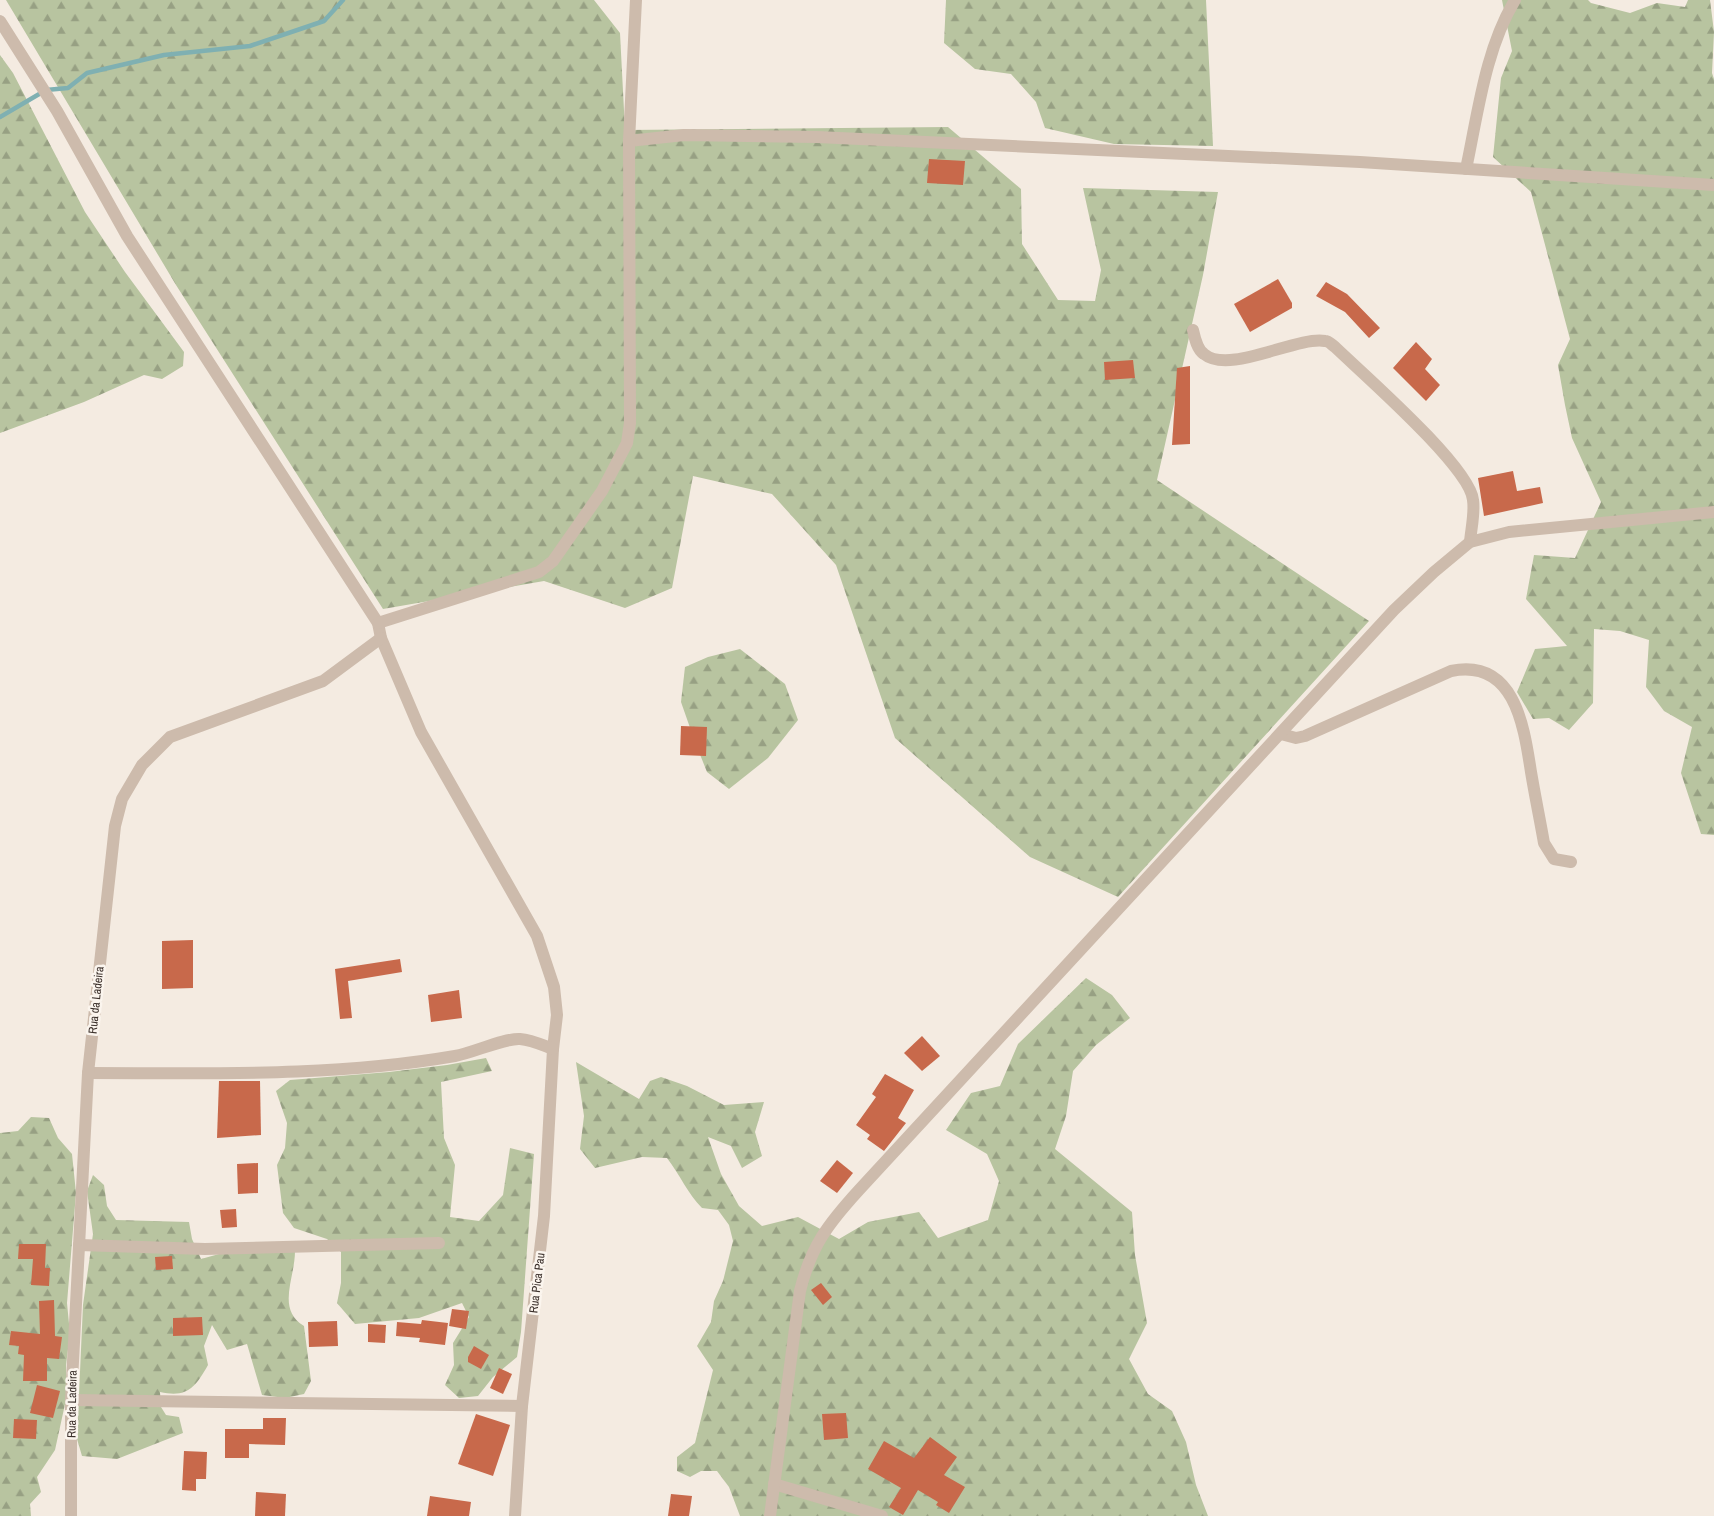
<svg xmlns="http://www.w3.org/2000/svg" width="1714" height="1516" font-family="'Archivo Narrow',sans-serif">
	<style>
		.forest { fill: url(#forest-firs) }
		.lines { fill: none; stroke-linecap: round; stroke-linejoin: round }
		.stream { stroke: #7fb0b2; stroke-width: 4.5 }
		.building { fill: #c8694b }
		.minor { stroke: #cdbbac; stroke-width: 12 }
		.labels { text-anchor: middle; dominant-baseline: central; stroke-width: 5; stroke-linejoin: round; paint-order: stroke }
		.street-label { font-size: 12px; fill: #3b302b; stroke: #fbf5ee }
	</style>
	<defs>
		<pattern id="forest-firs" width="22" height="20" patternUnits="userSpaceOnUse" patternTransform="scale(1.25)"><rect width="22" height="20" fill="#b8c4a0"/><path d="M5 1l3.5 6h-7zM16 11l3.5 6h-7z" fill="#97a083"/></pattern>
	</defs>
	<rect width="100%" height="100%" fill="#f4ebe1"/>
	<g class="forest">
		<polygon points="6,0 594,0 620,33 625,130 948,127 1021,189 1022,244 1058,300 1095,301 1101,270 1083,188 1218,192 1203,275 1157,480 1369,621 1118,897 1030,857 895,738 836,565 772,494 693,476 672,588 625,608 544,581 383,609 176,285"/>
		<polygon points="946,0 1206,0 1213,146 1114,144 1045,128 1036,102 1011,74 975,69 944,43"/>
		<polygon points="1502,0 1588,0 1591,3 1630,13 1657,3 1685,7 1688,0 1710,0 1714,32 1712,73 1714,79 1714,835 1701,834 1681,773 1692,727 1664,711 1646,687 1649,640 1620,631 1594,629 1593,703 1569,730 1549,718 1533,719 1517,692 1535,649 1567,646 1526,599 1534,555 1575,558 1601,502 1572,438 1565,405 1558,365 1570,339 1531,192 1493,157 1501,78 1512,51"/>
		<polygon points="0,55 13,73 85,212 125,272 184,352 183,366 162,379 144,375 84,402 0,433"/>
		<polygon points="740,649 785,684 798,720 768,758 729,789 707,772 695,742 681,702 685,667 708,657"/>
		<path d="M1086,978L1112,995L1130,1018L1096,1045L1073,1071L1066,1116L1055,1149L1132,1212L1135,1255L1147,1323L1129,1359L1148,1394L1172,1411L1186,1442L1196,1485L1208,1516H740L729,1487L717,1471H701L690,1477L677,1471V1457L695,1443L713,1370L697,1346L711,1322L714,1301L723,1281L733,1241L729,1225L718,1210L702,1208C688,1194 680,1175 667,1158L642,1157L595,1168L580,1149L584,1116L576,1062L639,1099L650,1081L661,1077L687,1086L724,1105L764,1102L755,1132L762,1156L742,1168L731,1146L708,1137L721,1174L739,1206L762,1226L798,1217L839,1239L868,1222L919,1212L938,1238L988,1220L999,1181L987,1154L946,1130L971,1093L1000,1086L1018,1044Z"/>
		<polygon points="486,1058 492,1071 441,1082 444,1138 455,1165 450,1217 479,1221 503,1195 510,1148 534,1154 521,1332 517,1357 493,1377 478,1396 459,1398 445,1385 454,1365 453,1343 469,1317 462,1303 419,1318 355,1324 337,1303 341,1283 341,1252 327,1239 294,1228 283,1213 277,1165 285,1148 287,1123 276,1091 290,1080 389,1072 447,1065"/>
		<polygon points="31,1117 49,1118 58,1138 72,1154 76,1193 67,1303 70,1334 66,1365 67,1395 55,1450 37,1477 41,1492 30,1504 31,1516 0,1516 0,1133 18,1131"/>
		<path d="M93,1175L104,1185L107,1206L116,1220L189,1222L192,1239L201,1259L230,1251H295C295,1279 276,1309 304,1326L311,1381L304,1394L285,1398L262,1395L247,1344L227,1350L212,1325L204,1346L208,1365C195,1388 187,1398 160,1392L161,1407L166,1415L179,1417L183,1433L117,1459L82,1456L77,1439L83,1305L93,1234L87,1191Z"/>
	</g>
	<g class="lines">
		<polyline class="stream" points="0,117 46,90 68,88 87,73 164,55 250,46 324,21 343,0"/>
	</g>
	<g class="building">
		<polygon points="929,159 965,161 963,185 927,183"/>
		<polygon points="1278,279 1292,303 1292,308 1250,332 1234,304"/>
		<polygon points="1326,282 1347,294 1380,328 1369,338 1345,312 1316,296"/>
		<polygon points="1416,342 1432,359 1425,369 1440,385 1426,401 1393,368"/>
		<polygon points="1133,360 1135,378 1105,380 1104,362"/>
		<polygon points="1190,366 1190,444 1172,445 1177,368"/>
		<polygon points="1513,471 1517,491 1540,487 1543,503 1484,516 1478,478"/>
		<polygon points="681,726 707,727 706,756 680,755"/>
		<polygon points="193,940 193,988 162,989 162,941"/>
		<polygon points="400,959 402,972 348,981 352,1018 340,1019 335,969"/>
		<polygon points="459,990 462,1018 431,1022 428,995"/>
		<polygon points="922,1036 940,1056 922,1071 904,1053"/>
		<polygon points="885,1074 914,1090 898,1118 906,1123 884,1151 867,1139 870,1135 856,1125 876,1097 872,1094"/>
		<polygon points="219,1081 260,1081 261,1135 217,1138"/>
		<polygon points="837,1160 853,1173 837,1193 820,1181"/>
		<polygon points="258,1163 258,1193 238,1194 237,1164"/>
		<polygon points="236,1209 237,1227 222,1228 220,1210"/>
		<polygon points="19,1244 46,1244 45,1268 50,1268 49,1286 31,1285 33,1259 18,1259"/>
		<polygon points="172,1256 173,1269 156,1270 155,1257"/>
		<polygon points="821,1283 832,1297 823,1305 811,1290"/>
		<polygon points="54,1300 55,1336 62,1337 59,1359 47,1358 47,1381 23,1381 24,1355 18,1354 19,1346 9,1345 11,1331 40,1334 39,1301"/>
		<polygon points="452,1309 469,1311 466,1329 449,1326"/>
		<polygon points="202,1317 203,1335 173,1336 173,1318"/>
		<polygon points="422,1320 448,1323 445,1345 419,1342 420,1338 396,1336 397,1322 421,1324"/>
		<polygon points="337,1321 338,1346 309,1347 308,1322"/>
		<polygon points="368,1324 386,1325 385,1343 368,1342"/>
		<polygon points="474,1346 489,1355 481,1369 468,1362 468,1357"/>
		<polygon points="499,1368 512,1374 503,1394 490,1388"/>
		<polygon points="37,1385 60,1391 53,1418 30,1413"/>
		<polygon points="846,1413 848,1438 824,1440 822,1414"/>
		<polygon points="476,1414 510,1425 493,1476 458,1464"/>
		<polygon points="263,1418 286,1418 285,1445 249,1444 249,1458 225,1458 225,1429 263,1429"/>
		<polygon points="14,1419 37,1420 36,1439 13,1438"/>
		<polygon points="930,1437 957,1457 944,1475 965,1487 949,1513 936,1505 938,1502 918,1490 903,1515 889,1507 901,1488 868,1469 884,1441 914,1458"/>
		<polygon points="184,1451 207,1452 206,1479 196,1479 196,1491 182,1490"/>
		<polygon points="256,1492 286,1494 285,1516 255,1516"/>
		<polygon points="671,1494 692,1496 689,1516 668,1516"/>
		<polygon points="430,1496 471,1502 469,1516 427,1516"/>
	</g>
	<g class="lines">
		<g class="minor">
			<polyline points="0,21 57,111 127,236 378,623 381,638 421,732 537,936 554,987 557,1015 553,1049 544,1216 522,1406 515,1516"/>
			<polyline points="629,141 684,135 817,137 1360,162 1714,185"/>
			<path d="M1466,169C1478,113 1485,50 1515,0"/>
			<path d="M1193,330C1195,339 1197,349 1204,354C1229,375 1296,336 1325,341C1329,341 1332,345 1335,347C1363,374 1470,467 1473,500C1475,513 1471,529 1470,542"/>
			<polyline points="378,623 539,572 553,561 602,491 627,443 630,423 629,141 636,0"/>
			<path d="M1281,734L1296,738L1305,736L1451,671C1515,658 1524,727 1531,772C1535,796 1540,820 1544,843L1554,859L1571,862"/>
			<path d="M88,1073C211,1073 333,1077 455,1056C473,1053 504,1038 520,1039C532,1040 542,1045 553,1049"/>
			<polyline points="79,1245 205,1249 439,1243"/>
			<polyline points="71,1400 522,1406"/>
			<polyline points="774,1484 882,1516"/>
			<polyline points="71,1516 71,1400 88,1073 115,826 122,799 142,765 170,737 323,681 381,638"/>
			<path d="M770,1516L800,1291C811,1246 828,1224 859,1190L1394,610L1434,572L1470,542L1509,532L1714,512"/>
		</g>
	</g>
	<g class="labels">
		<g class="street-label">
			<text transform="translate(96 1000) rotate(-84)">Rua da Ladeira</text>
			<text transform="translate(537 1283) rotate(-83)">Rua Pica Pau</text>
			<text transform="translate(72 1404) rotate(-89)">Rua da Ladeira</text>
		</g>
	</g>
</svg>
